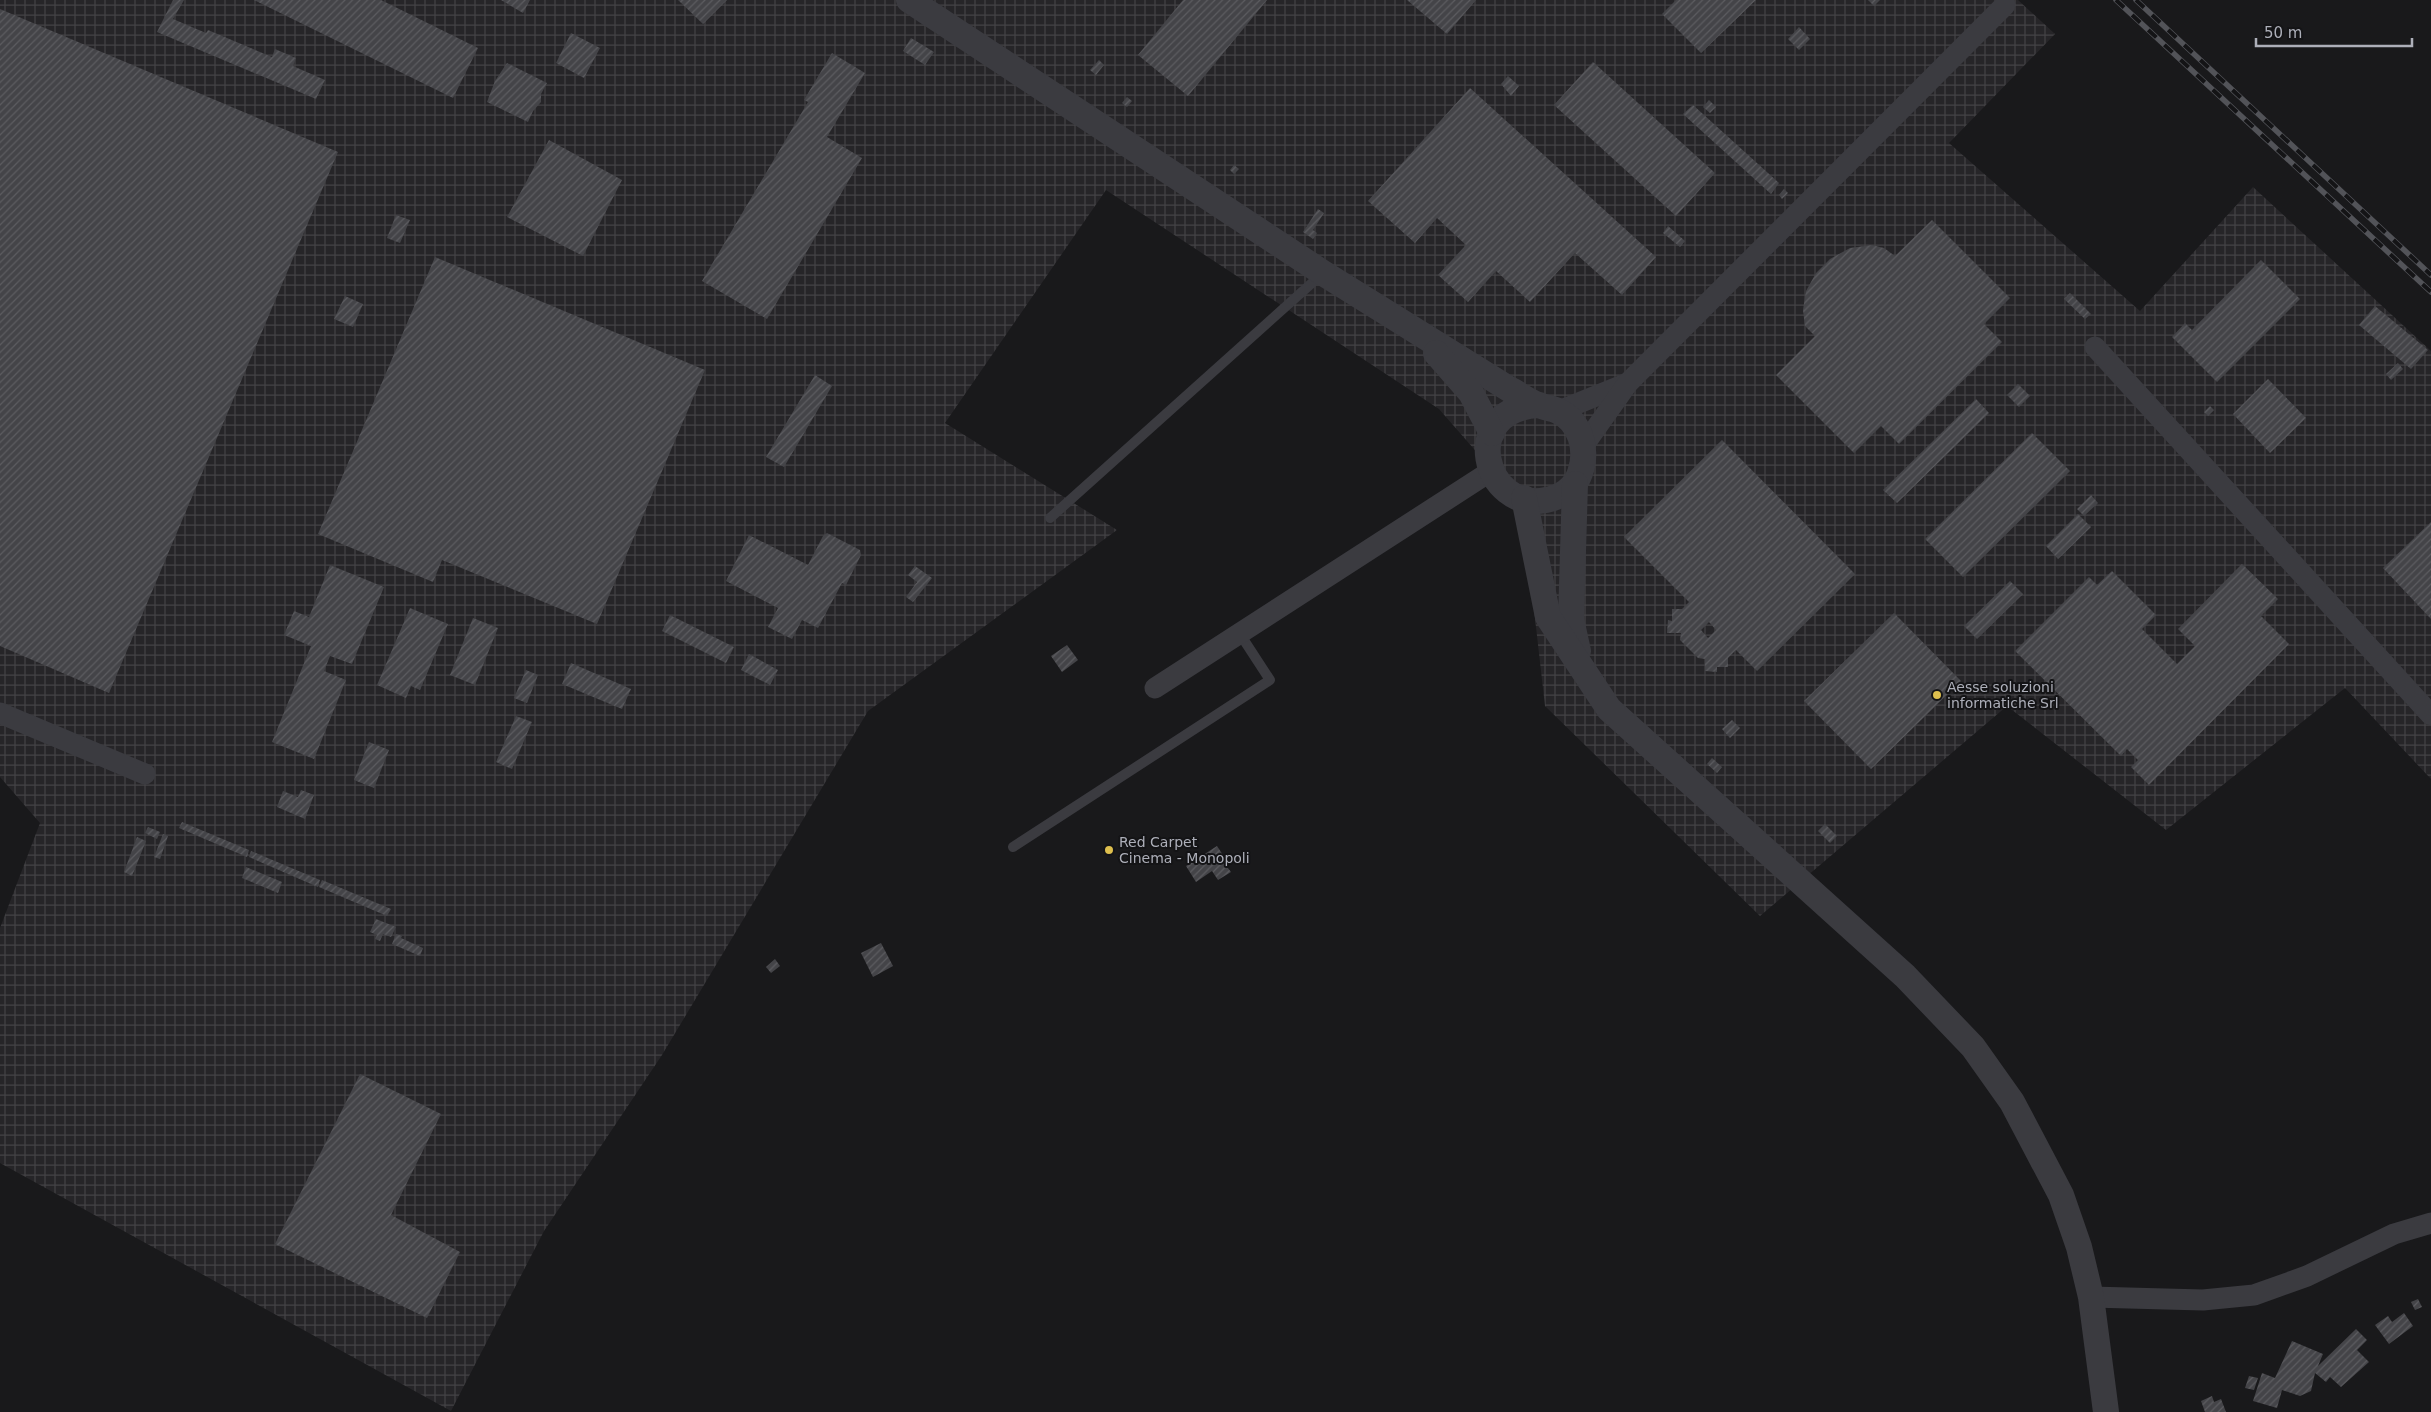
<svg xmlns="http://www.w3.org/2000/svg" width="2431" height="1412" font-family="'DejaVu Sans',sans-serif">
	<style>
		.industrial { fill: url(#industrial-grid) }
		.building { fill: url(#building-hatch); fill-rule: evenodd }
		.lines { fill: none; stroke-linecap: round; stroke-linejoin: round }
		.service { stroke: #3b3b40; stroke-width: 10 }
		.minor { stroke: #3b3b40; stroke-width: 21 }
		.tertiary { stroke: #3b3b40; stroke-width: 26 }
		.rail-casing { stroke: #525358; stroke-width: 5.5 }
		.rail { stroke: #141416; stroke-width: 4; stroke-dasharray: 11; stroke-linecap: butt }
		.poi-dot { fill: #debf4e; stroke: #141416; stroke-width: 2 }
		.labels { text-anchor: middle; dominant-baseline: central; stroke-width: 4; stroke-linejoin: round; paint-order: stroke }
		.poi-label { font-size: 14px; fill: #adafb9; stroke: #141416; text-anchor: start }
	</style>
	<defs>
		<pattern id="industrial-grid" width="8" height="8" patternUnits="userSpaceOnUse" patternTransform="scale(1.25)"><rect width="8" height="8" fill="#262528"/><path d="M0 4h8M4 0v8" fill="none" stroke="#434245"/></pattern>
		<pattern id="building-hatch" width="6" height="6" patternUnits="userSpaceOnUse" patternTransform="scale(1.25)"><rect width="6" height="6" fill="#444448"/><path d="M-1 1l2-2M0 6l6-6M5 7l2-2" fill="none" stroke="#5c5c60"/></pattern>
	</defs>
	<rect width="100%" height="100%" fill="#19191b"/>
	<polygon class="industrial" points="0,0 2018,0 2055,34 1949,143 2140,311 2253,187 2431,351 2431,779 2345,688 2166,830 2007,706 1760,916 1545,706 1522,504 1439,409 1106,190 945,423 1117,530 868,711 662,1055 544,1231 451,1411 0,1163 0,928 40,823 0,777"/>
	<g class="building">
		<polygon points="173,0 184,0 173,19 206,33 208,30 272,57 275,49 296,58 293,66 325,80 316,99 157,32"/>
		<polygon points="254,0 381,0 478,48 453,98"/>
		<polygon points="501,0 530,0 523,13"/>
		<polygon points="678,0 727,0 703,24"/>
		<polygon points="1183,0 1267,0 1188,96 1138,55"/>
		<polygon points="1407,0 1476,0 1447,34"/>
		<polygon points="1676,0 1756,0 1701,53 1662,14"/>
		<polygon points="1868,0 1880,0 1874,6"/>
		<polygon points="0,9 338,152 109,693 0,646"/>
		<polygon points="1799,27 1810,39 1799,50 1788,39"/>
		<polygon points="571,33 600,48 584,78 556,63"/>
		<polygon points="911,38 934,52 925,65 903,51"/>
		<polygon points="832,53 865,73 827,137 862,158 767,319 702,281 808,102 804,100"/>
		<polygon points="1099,60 1104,65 1096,75 1090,70"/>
		<polygon points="1593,62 1715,173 1676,216 1554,105"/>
		<polygon points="507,63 547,83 541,94 541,102 533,111 528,122 487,102 495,81"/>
		<polygon points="1508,76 1519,86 1511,96 1501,84"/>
		<polygon points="1470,88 1656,257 1622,295 1575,253 1530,302 1496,271 1468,302 1438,275 1466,245 1437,218 1415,243 1368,201"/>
		<polygon points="1127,97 1132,101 1127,107 1122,103"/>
		<polygon points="1709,100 1716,107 1710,113 1703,107"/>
		<polygon points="1693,105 1779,183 1771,194 1683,114"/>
		<polygon points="549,140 622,180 583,256 507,217"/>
		<polygon points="1234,165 1239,169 1234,174 1230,170"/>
		<polygon points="1784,189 1788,193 1782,199 1779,195"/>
		<polygon points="1318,209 1324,213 1313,230 1317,233 1313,239 1303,232"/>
		<polygon points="396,215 410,220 400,243 387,238"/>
		<polygon points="1932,220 2010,298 1984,324 2002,342 1899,444 1881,426 1854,453 1776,375 1815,336 1805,326 1803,310 1806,291 1816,273 1830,259 1850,248 1872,245 1884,248 1895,256"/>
		<polygon points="1668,226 1685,241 1680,247 1663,233"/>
		<polygon points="435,257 705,370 597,624 442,560 433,582 318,534"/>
		<polygon points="2261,260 2300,299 2217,382 2172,337 2185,323 2192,330"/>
		<polygon points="2070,293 2091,314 2085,319 2064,299"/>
		<polygon points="345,296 363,304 353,327 334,319"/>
		<polygon points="2375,306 2428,350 2411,369 2359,325"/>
		<polygon points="2398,363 2403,369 2391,380 2386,374"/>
		<polygon points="815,375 832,386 784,467 766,457"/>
		<polygon points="2268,379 2306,418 2270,453 2233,414"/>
		<polygon points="2018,384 2030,396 2019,407 2007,395"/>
		<polygon points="1976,399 1989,413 1897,503 1883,490"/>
		<polygon points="2210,406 2214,410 2208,416 2204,412"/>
		<polygon points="2032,433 2070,471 1963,577 1925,539"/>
		<path d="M1722,440L1855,574L1757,671L1736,650L1728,658V667H1717V672L1705,671V659L1698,658L1680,640L1681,633H1667L1668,620L1672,621V609H1682L1689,602L1624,537ZM1709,622L1716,630L1708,638L1701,630Z"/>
		<polygon points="2091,495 2098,503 2084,516 2077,509"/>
		<polygon points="2078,514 2091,527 2058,559 2046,546"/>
		<polygon points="2431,522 2431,619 2383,568"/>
		<polygon points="827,533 860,550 861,555 846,585 842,583 818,628 802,620 792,639 768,627 778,608 726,581 749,535 808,565 823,536"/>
		<polygon points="2242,564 2278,599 2261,616 2289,644 2149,785 2131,767 2138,760 2127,749 2121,756 2015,651 2089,577 2097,585 2112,571 2156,615 2142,629 2177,664 2195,646 2178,629"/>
		<polygon points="330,565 384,587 352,664 330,656 324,671 346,680 314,759 272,742 311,646 284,635 294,611 309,617"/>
		<polygon points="915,566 932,578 913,602 906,597 917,582 908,575"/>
		<polygon points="2010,581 2023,594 1977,639 1964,626"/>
		<polygon points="410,608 448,624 420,690 411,686 406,698 377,685"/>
		<polygon points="1894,613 1961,681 1871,769 1804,701"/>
		<polygon points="670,615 734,647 726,663 662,631"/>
		<polygon points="473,618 498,628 475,685 450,675"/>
		<polygon points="1067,645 1078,660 1062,672 1051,656"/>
		<polygon points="749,654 778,670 770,685 741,670"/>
		<polygon points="571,663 631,689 622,709 562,684"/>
		<polygon points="526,670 538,675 527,703 514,698"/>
		<polygon points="516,716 532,722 512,769 496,762"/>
		<polygon points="1732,720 1740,728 1730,738 1722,729"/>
		<polygon points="369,742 389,750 374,788 354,780"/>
		<polygon points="1712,758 1722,767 1717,773 1707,764"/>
		<polygon points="301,790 314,795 305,819 277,807 283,791 298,797"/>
		<polygon points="182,822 249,850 247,857 179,828"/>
		<polygon points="1825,824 1837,836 1830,843 1818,831"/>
		<polygon points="148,827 160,832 157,839 145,833"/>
		<polygon points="163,834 168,836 160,859 154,857"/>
		<polygon points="137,837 146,841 132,876 124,872"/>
		<polygon points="1217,846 1227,861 1224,863 1231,872 1218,880 1212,871 1196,882 1186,866"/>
		<polygon points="251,851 320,880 318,887 249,857"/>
		<polygon points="246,867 282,882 278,893 242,878"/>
		<polygon points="322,880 391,909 387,916 319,887"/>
		<polygon points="376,919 396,927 391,937 383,934 380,941 375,939 377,935 370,932"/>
		<polygon points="396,934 402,936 401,938 423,948 420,956 392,944"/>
		<polygon points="881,943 893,966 873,977 861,953"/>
		<polygon points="775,959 780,966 771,973 766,967"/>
		<polygon points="360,1074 441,1114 391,1215 460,1252 427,1318 275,1244"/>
		<polygon points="2418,1299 2422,1307 2415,1310 2411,1302"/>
		<polygon points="2404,1313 2413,1326 2389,1344 2375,1325 2388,1316 2392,1322"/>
		<polygon points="2356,1329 2367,1340 2357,1350 2369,1362 2341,1387 2330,1377 2326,1382 2315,1373 2311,1391 2300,1396 2282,1390 2277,1408 2253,1401 2262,1373 2275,1378 2292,1341 2323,1354 2318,1366"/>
		<polygon points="2249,1376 2258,1378 2254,1390 2245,1388"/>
		<polygon points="2212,1396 2214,1402 2221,1399 2226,1412 2205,1412 2201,1401"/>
	</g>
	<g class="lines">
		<g class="service">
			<polyline points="1050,518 1322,274"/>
			<polyline points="1013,847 1270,680 1240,634"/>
		</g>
		<g class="minor">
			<polyline points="2095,347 2431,715"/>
			<polyline points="1559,411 1628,383"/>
			<polyline points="1584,445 1628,383 2005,5"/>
			<polyline points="1155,688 1491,471"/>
			<polyline points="0,713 145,774"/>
			<polyline points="2091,1297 2203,1300 2254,1295 2307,1276 2394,1234 2431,1223"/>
		</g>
		<g class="tertiary">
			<path d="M909,0L1323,273L1509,389C1519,394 1529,402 1539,405C1545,408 1552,408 1558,411C1581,422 1588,450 1580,473C1575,488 1561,497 1546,500C1484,513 1457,409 1539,405"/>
			<polyline points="1436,353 1471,393 1492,433"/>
			<polyline points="1575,484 1571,619 1578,651"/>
			<polyline points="1524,498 1548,617 1609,709 1905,976 1973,1047 2012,1102 2061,1195 2079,1247 2091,1297 2106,1412"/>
		</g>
		<defs>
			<g id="rail">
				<polyline points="2116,0 2431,292"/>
				<polyline points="2136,0 2431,275"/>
			</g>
		</defs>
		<use href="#rail" class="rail-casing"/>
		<use href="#rail" class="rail"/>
	</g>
	<g class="poi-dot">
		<circle cx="1937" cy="695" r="5"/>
		<circle cx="1109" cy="850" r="5"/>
	</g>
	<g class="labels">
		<g class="poi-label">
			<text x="1947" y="687">Aesse soluzioni<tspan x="1947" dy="16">informatiche Srl</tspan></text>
			<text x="1119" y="842">Red Carpet<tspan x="1119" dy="16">Cinema - Monopoli</tspan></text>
		</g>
	</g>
	<path d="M2256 38v8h156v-8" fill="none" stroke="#adafb9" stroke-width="2.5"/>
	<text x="2264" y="38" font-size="15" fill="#adafb9" stroke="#141416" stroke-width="4" paint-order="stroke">50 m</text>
</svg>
